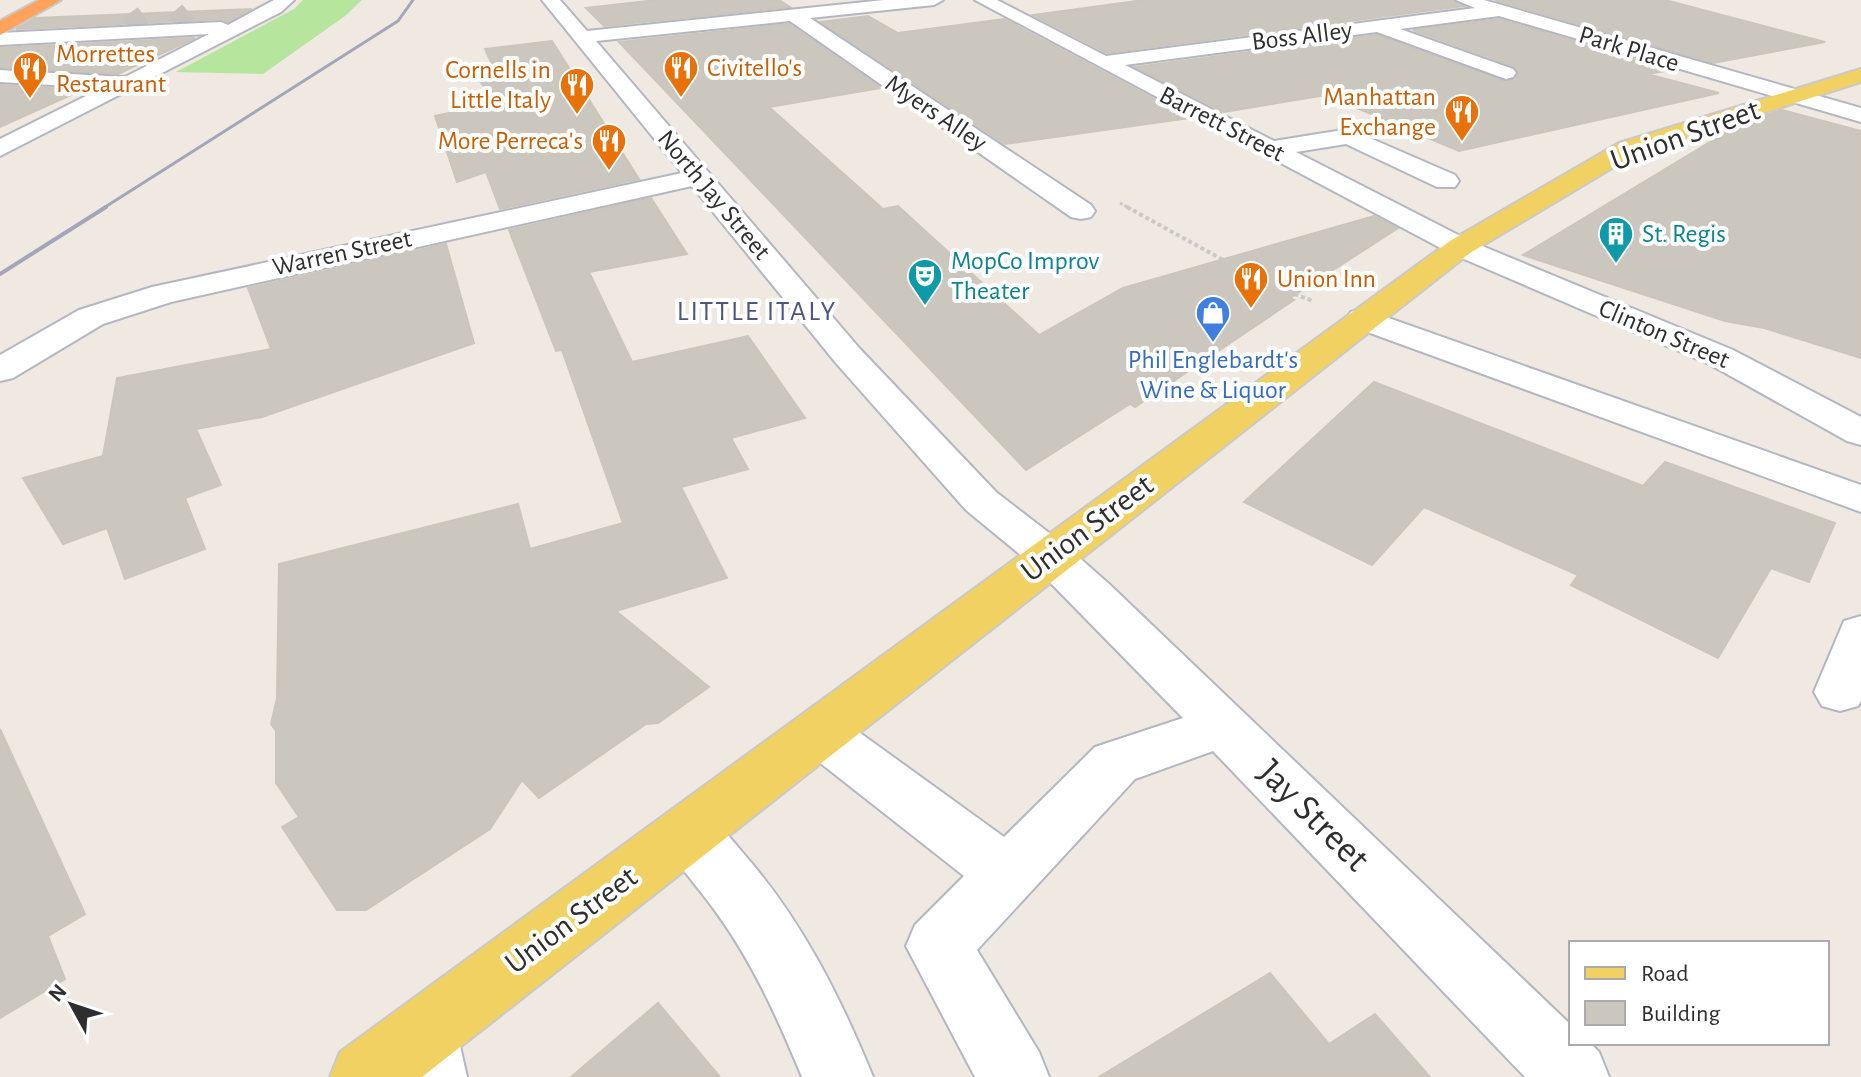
<svg xmlns="http://www.w3.org/2000/svg" width="1861" height="1077" font-family="'Alegreya Sans',sans-serif">
	<style>
		.green { fill: #b6e59e }
		.building { fill: #cbc7bf; stroke: #cbc5ba; stroke-width: 2 }
		.lines { fill: none; stroke-linecap: round; stroke-linejoin: round }
		.minor-tunnel { stroke: #c8c4bd; stroke-width: 19; stroke-dasharray: 19 10; stroke-linecap: butt }
		.minor-casing { stroke: #b4b7c1; stroke-width: 4 }
		.major-casing { stroke: #c9c9c9; stroke-width: 4 }
		.highway-casing { stroke: #c9c9c9; stroke-width: 4 }
		.path-far1 { stroke: #c9c9c9; stroke-width: 3; stroke-dasharray: 3 2; stroke-linecap: butt }
		.path { stroke: #c9c9c9; stroke-width: 4; stroke-dasharray: 4 3; stroke-linecap: butt }
		.minor { fill: #fff; fill-rule: evenodd }
		.major { fill: #f2d163; fill-rule: evenodd }
		.highway { fill: #ffa35c; fill-rule: evenodd }
		.rail-far1 { stroke: #a3a6b8; stroke-width: 3 }
		.rail { stroke: #a3a6b8; stroke-width: 4 }
		.labels { text-anchor: middle; dominant-baseline: central; stroke-width: 8; stroke-linejoin: round; paint-order: stroke }
		.far-street-label { font-size: 26px; fill: #2e2e2e; stroke: #fff }
		.far-food-label { font-size: 26px; fill: #c56008; stroke: #fff; text-anchor: start }
		.far-culture-label { font-size: 26px; fill: #0d838f; stroke: #fff; text-anchor: start }
		.far-shop-label { font-size: 26px; fill: #366cbe; stroke: #fff }
		.far-neighbourhood-label { font-size: 28px; letter-spacing: 2px; fill: #4d5680; stroke: #fff }
		.street-label { font-size: 32px; fill: #2e2e2e; stroke: #fff }
		.near-street-label { font-size: 38px; fill: #2e2e2e; stroke: #fff }
	</style>
	<rect width="100%" height="100%" fill="#efe9e1"/>
	<polygon class="green" points="303,0 362,0 345,16 263,74 176,72 294,9"/>
	<g class="building">
		<polygon points="656,0 779,0 790,7 604,26 586,8"/>
		<polygon points="1144,0 1453,0 1464,6 1107,53 1033,15"/>
		<polygon points="1495,0 1665,0 1825,42 1713,63"/>
		<polygon points="252,9 228,22 221,19 16,29 35,18"/>
		<polygon points="868,16 898,33 1004,19 1190,118 1005,144 821,22"/>
		<polygon points="1499,19 1671,70 1647,74 1719,93 1459,151 1326,95 1224,112 1135,67 1377,35 1507,82 1518,75 1514,66 1413,30"/>
		<polygon points="789,24 881,88 769,107 883,209 898,206 1039,335 1123,288 1374,216 1398,228 1290,298 1294,300 1135,407 1130,404 1026,470 619,42"/>
		<polygon points="195,38 118,74 0,67 0,48"/>
		<polygon points="552,41 639,179 500,209 486,172 457,182 435,116 497,103 476,76 496,73 485,49"/>
		<polygon points="0,85 82,90 0,127"/>
		<polygon points="1782,110 1861,131 1861,358 1764,328 1725,321 1523,255 1740,124"/>
		<polygon points="651,198 687,254 589,272 632,362 748,336 805,418 731,438 748,469 681,487 727,578 616,611 709,687 658,723 646,724 539,798 522,780 490,829 366,910 337,910 282,827 299,817 276,783 276,731 271,724 277,698 279,564 518,504 530,549 623,523 562,350 556,351 509,230"/>
		<polygon points="446,244 474,343 262,417 196,429 221,485 185,498 205,549 125,579 107,528 63,544 23,478 103,456 117,378 271,349 248,288"/>
		<polygon points="1374,382 1643,486 1665,462 1835,523 1809,582 1771,568 1718,658 1571,585 1578,575 1424,507 1372,565 1244,502"/>
		<polygon points="0,729 85,914 48,936 65,979 0,1018"/>
		<polygon points="1270,973 1329,1044 1375,1014 1430,1077 1099,1077"/>
		<polygon points="658,1003 720,1077 571,1077"/>
	</g>
	<g class="lines">
		<g class="minor-tunnel">
			<polyline points="174,24 189,11"/>
			<polyline points="128,26 146,13"/>
		</g>
		<defs>
			<g id="minor">
				<polygon points="274,0 294,0 281,12 0,156 0,139 102,88 0,82 0,70 125,77 209,34 0,45 0,33 221,22 228,25"/>
				<polygon points="542,0 560,0 587,31 884,0 943,0 934,5 810,18 1091,205 1095,211 1091,217 1081,219 1071,217 790,21 596,41 860,349 996,492 1066,546 1109,584 1571,1025 1571,1043 1590,1043 1599,1052 1609,1077 1525,1077 1213,751 1135,779 977,950 1039,1052 1049,1077 975,1077 906,946 915,925 964,876 800,747 792,732 800,717 819,711 838,717 1004,837 1095,747 1183,718 1034,566 966,510 836,363 692,186 171,302 103,324 13,378 0,381 0,355 79,310 152,287 682,173"/>
				<polygon points="975,0 997,0 1106,56 1475,8 1456,0 1484,0 1861,108 1861,122 1499,16 1400,29 1513,69 1516,73 1513,77 1506,79 1377,32 1125,65 1274,141 1349,129 1455,175 1459,181 1455,187 1437,187 1346,144 1296,152 1470,241 1733,350 1861,417 1861,445 1847,441 1709,364 1450,253"/>
				<polygon points="1363,309 1861,485 1861,512 1351,326 1346,319 1351,312"/>
				<polygon points="1861,616 1861,701 1858,706 1840,711 1822,706 1814,692 1844,621"/>
				<path d="M688,806C713,815 726,833 743,853C801,919 840,996 873,1077H802C778,1019 753,963 716,912C697,885 673,861 659,831L667,813Z"/>
				<polygon points="423,999 447,1009 457,1033 467,1077 397,1077 389,1033 399,1009"/>
			</g>
			<polygon id="major" points="1861,69 1861,82 1637,153 1470,253 422,1077 330,1077 340,1052 1450,241 1619,143"/>
			<polygon id="highway" points="39,0 61,0 0,35 0,21"/>
		</defs>
		<use href="#minor" class="minor-casing"/>
		<use href="#major" class="major-casing"/>
		<use href="#highway" class="highway-casing"/>
		<polyline class="path-far1" points="1120,203 1131,209"/>
		<polyline class="path" points="1127,207 1265,283 1313,301"/>
		<use href="#minor" class="minor"/>
		<use href="#major" class="major"/>
		<use href="#highway" class="highway"/>
		<polyline class="rail-far1" points="102,209 398,21 413,0"/>
		<polyline class="rail" points="0,274 106,207"/>
	</g>
	<defs>
		<symbol id="restaurant-pin" viewBox="-11 -11 22 30"><path d="M0 17L-7.5 6A9.5 9.5 0 1 1 7.5 6Z" fill="#e8710a" stroke="#fff"/><path d="M-5-6h1v4h1v-4h1v4h1v-4h1v5L-1.5 .5V6h-2V.5L-5-1ZM5-6V6H3V1.5H1.5Q1.5-4 5-6Z" fill="#fff"/></symbol>
		<symbol id="building-pin" viewBox="-11 -11 22 30"><path d="M0 17L-7.5 6A9.5 9.5 0 1 1 7.5 6Z" fill="#0f9aa8" stroke="#fff"/><path d="M-4-6H4V6H1V3H-1V6H-4ZM-2.5-4.3h1.7v1.8h-1.7ZM.8-4.3h1.7v1.8H.8ZM-2.5-1h1.7V.8h-1.7ZM.8-1h1.7V.8H.8Z" fill="#fff"/></symbol>
		<symbol id="theatre-pin" viewBox="-11 -11 22 30"><path d="M0 17L-7.5 6A9.5 9.5 0 1 1 7.5 6Z" fill="#0f9aa8" stroke="#fff"/><path d="M-5-5.5Q0-4 5-5.5V0Q5 5 0 6Q-5 5-5 0ZM-3.3-2.5H-1v1.5H-3.3ZM1-2.5H3.3v1.5H1ZM-2.8 1Q0 5.5 2.8 1Z" fill="#fff"/></symbol>
		<symbol id="shop-pin" viewBox="-11 -11 22 30"><path d="M0 17L-7.5 6A9.5 9.5 0 1 1 7.5 6Z" fill="#3f7fe0" stroke="#fff"/><path d="M-5-2.5h2.3a2.7 3.5 0 0 1 5.4 0H5L5.5 6h-11ZM-1.5-2.5h3a1.5 2.3 0 0 0-3 0Z" fill="#fff"/></symbol>
	</defs>
	<g fill-rule="evenodd">
		<use href="#restaurant-pin" x="661" y="48" width="40" height="54"/>
		<use href="#restaurant-pin" x="10" y="49" width="40" height="54"/>
		<use href="#restaurant-pin" x="557" y="65" width="40" height="54"/>
		<use href="#restaurant-pin" x="1442" y="92" width="40" height="54"/>
		<use href="#restaurant-pin" x="589" y="121" width="40" height="54"/>
		<use href="#building-pin" x="1596" y="214" width="40" height="54"/>
		<use href="#theatre-pin" x="905" y="256" width="40" height="54"/>
		<use href="#restaurant-pin" x="1231" y="259" width="40" height="54"/>
		<use href="#shop-pin" x="1193" y="293" width="40" height="54"/>
	</g>
	<g class="labels">
		<g class="far-street-label">
			<text transform="translate(1302 36) rotate(-7)">Boss Alley</text>
			<text transform="translate(1629 49) rotate(17)">Park Place</text>
			<text transform="translate(936 113) rotate(34)">Myers Alley</text>
			<text transform="translate(1222 124) rotate(27)">Barrett Street</text>
			<text transform="translate(714 195) rotate(50)">North Jay Street</text>
			<text transform="translate(342 253) rotate(-12)">Warren Street</text>
			<text transform="translate(1664 334) rotate(23)">Clinton Street</text>
		</g>
		<g class="far-food-label">
			<text x="56" y="54">Morrettes<tspan x="56" dy="30">Restaurant</tspan></text>
			<text x="707" y="68">Civitello's</text>
			<text x="551" y="70" text-anchor="end">Cornells in<tspan x="551" dy="30">Little Italy</tspan></text>
			<text x="1436" y="97" text-anchor="end">Manhattan<tspan x="1436" dy="30">Exchange</tspan></text>
			<text x="583" y="141" text-anchor="end">More Perreca's</text>
			<text x="1277" y="279">Union Inn</text>
		</g>
		<g class="far-culture-label">
			<text x="1642" y="234">St. Regis</text>
			<text x="951" y="261">MopCo Improv<tspan x="951" dy="30">Theater</tspan></text>
		</g>
		<g class="far-shop-label">
			<text x="1213" y="360">Phil Englebardt's<tspan x="1213" dy="30">Wine &amp; Liquor</tspan></text>
		</g>
		<g class="far-neighbourhood-label">
			<text x="757" y="312">LITTLE ITALY</text>
		</g>
		<g class="street-label">
			<text transform="translate(1685 135) rotate(-20)">Union Street</text>
			<text transform="translate(1087 528) rotate(-37)">Union Street</text>
			<text transform="translate(571 920) rotate(-37)">Union Street</text>
		</g>
		<g class="near-street-label">
			<text transform="translate(1313 816) rotate(45)">Jay Street</text>
		</g>
	</g>
	<rect x="1569" y="941" width="260" height="104" fill="#ffffff" stroke="#ababab" stroke-width="2"/>
	<rect x="1585" y="967" width="40" height="12" fill="#f2d163" stroke="#ababab" stroke-width="2"/>
	<text x="1641" y="981" font-size="24" fill="#2e2e2e">Road</text>
	<rect x="1585" y="1001" width="40" height="24" fill="#cbc7bf" stroke="#ababab" stroke-width="2"/>
	<text x="1641" y="1021" font-size="24" fill="#2e2e2e">Building</text>
	<g transform="translate(72 1005) rotate(310)" stroke="#ffffff" stroke-width="6" paint-order="stroke">
	<path d="M0-6L14 30L0 20L-14 30Z" fill="#2e2e2e"/>
	<text y="-12" font-size="22" font-weight="bold" text-anchor="middle" fill="#2e2e2e">N</text>
	</g>
</svg>
